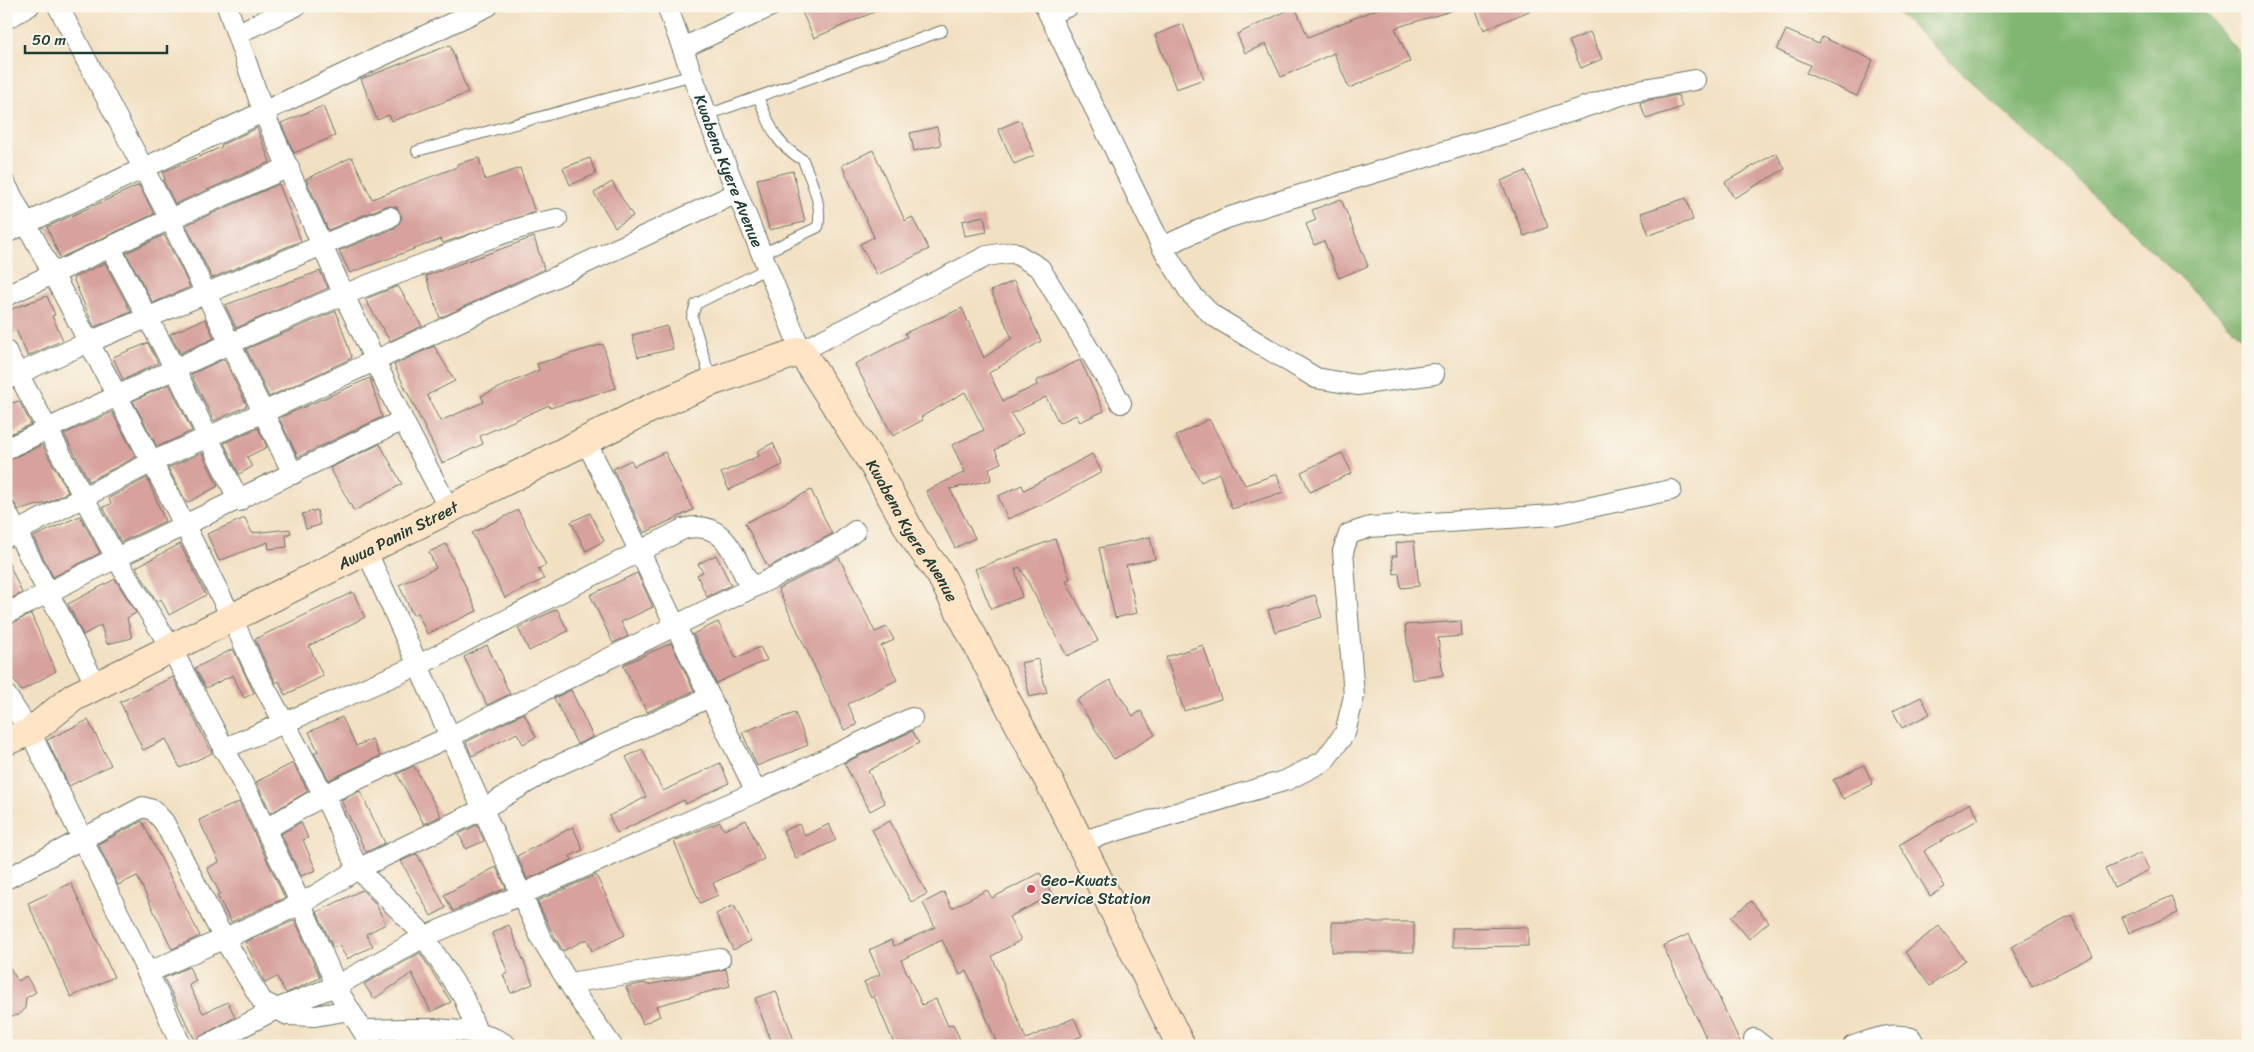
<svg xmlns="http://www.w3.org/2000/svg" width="2254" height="1052" font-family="Sriracha,sans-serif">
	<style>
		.forest { fill: #81b672; stroke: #507a53 }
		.building { fill: #d7a19d }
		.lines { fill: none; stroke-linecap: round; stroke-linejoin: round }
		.service-casing { stroke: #697666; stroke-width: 12 }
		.minor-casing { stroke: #697666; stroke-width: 22 }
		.secondary-casing { stroke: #697666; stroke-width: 30 }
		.service { stroke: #fff; stroke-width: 10 }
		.minor { stroke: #fff; stroke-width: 20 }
		.secondary { stroke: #ffe4c6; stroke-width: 28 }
		.poi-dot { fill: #d1495b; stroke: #fbf7ec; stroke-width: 2 }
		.labels { text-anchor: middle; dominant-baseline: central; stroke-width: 4; stroke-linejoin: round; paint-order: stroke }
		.street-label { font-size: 16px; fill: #1f3d34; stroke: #fbf7ec }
		.poi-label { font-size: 16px; fill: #1f3d34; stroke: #fbf7ec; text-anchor: start }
	</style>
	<rect width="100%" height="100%" fill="#fbf7ec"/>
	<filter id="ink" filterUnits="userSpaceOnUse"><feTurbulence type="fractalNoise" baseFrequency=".02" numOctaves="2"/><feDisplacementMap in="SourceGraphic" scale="10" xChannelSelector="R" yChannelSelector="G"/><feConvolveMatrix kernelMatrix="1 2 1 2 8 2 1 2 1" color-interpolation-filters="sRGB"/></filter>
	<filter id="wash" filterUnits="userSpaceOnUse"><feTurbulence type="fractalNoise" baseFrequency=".0096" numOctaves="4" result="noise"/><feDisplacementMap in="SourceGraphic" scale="20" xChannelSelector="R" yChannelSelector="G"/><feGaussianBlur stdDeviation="1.12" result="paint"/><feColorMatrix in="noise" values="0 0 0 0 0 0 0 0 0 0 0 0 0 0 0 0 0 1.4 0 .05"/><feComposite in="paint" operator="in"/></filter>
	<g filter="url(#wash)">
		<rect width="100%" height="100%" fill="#f2e0c2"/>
		<polygon class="forest" points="1890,6 2199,6 2248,63 2248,343 2061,164"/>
		<g id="blocks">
			<g class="building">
				<polygon points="810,6 888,6 814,38 801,10"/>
				<polygon points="1384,6 1454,6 1454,10 1395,28 1410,62 1349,88 1334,53 1281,77 1266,44 1245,53 1237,34 1295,7 1308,37"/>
				<polygon points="1474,6 1541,6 1484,30"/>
				<polygon points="1183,24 1204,79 1176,89 1155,35"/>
				<polygon points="1786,30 1819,44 1822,37 1873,60 1857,96 1806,73 1810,65 1777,50"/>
				<polygon points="1590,32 1602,59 1581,68 1569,41"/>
				<polygon points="450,45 468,93 392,121 389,115 377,120 361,79"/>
				<polygon points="1678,95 1682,107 1646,119 1640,102"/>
				<polygon points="323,106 335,136 294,153 281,123"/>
				<polygon points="1020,120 1035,155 1014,164 998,129"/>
				<polygon points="937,127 941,145 914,151 910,133"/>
				<polygon points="257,128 270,162 175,204 163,180 165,180 163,172 222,147 221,145"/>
				<polygon points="873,150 905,221 912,217 929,249 877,275 860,244 874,237 842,165"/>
				<polygon points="1776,153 1785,169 1734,198 1725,182"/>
				<polygon points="352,157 372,199 457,167 457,164 479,158 485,180 520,168 535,212 443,243 441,239 350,273 339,251 395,228 402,218 397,207 386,206 328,230 306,179"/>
				<polygon points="590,158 596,174 570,185 563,168"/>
				<polygon points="793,171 805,222 769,230 757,179"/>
				<polygon points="1526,171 1548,227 1524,236 1501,181"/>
				<polygon points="612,182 633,216 615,227 594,193"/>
				<polygon points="279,184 301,241 212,278 186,225"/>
				<polygon points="139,185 154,214 60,258 47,227"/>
				<polygon points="1686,198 1693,220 1649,235 1641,213"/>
				<polygon points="1341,199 1368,266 1339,278 1324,241 1314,245 1306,224 1316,220 1312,210"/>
				<polygon points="984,216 987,232 965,236 962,221"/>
				<polygon points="164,235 190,287 153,303 126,253"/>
				<polygon points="534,237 544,269 440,318 426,276"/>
				<polygon points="105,263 131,312 94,327 73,278"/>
				<polygon points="320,271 328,288 236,328 225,305"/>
				<polygon points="1014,281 1041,341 989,373 1003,401 1037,385 1036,381 1080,360 1104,411 1080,422 1076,415 1059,423 1046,397 1011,414 1023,433 995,450 1001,463 989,468 991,480 950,489 975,538 955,548 926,491 965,472 952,445 984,430 965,392 921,417 923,420 893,436 855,364 907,337 905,333 962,308 984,358 1012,338 991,291"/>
				<polygon points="398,286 422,326 390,341 365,299"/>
				<polygon points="47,296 55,315 52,316 63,340 28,356 16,330 11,332 6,320 6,311"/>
				<polygon points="336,311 352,358 269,397 246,349"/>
				<polygon points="205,319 214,338 180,353 170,334"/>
				<polygon points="667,326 673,349 638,357 632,335"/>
				<polygon points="148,343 158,363 123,380 113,357"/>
				<polygon points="603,344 616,388 550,408 549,405 480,436 483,444 442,463 394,365 434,346 455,381 427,395 440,421 484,402 481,396 539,370 537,364"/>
				<polygon points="224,359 247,406 214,421 191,374"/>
				<polygon points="370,378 382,417 298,457 279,418"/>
				<polygon points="169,384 192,431 157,447 133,401"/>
				<polygon points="19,401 31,424 6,436 6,405"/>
				<polygon points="112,412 136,457 89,481 64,434"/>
				<polygon points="1209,419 1245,485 1277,474 1283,492 1232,509 1219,473 1201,482 1176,436"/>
				<polygon points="258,428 267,447 247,457 252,467 239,474 224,443"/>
				<polygon points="773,443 783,465 729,490 721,473 759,456 757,451"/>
				<polygon points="380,444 402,484 354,511 330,468"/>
				<polygon points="42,445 68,492 47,503 19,510 13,501 6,499 6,461"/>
				<polygon points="665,452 693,510 644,533 613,469 631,460 634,466"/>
				<polygon points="202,453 218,486 187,503 168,468"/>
				<polygon points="1342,453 1352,473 1310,492 1301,472"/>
				<polygon points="1092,454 1102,472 1047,502 1008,519 998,496 1022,485 1024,490"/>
				<polygon points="147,478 165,521 121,542 103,507 111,504 109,498"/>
				<polygon points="811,490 832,534 768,567 745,523"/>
				<polygon points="317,510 320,525 306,529 302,514"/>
				<polygon points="518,510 546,565 538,569 544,579 505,598 472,533"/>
				<polygon points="590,513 604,541 586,551 571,522"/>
				<polygon points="80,516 100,553 53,577 33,537"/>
				<polygon points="245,518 252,533 290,529 291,533 286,535 287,547 269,549 268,542 219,561 207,534"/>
				<polygon points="1150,537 1155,559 1126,565 1137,613 1115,618 1099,548"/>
				<polygon points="1055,539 1070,579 1066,581 1098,641 1067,656 1020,567 1015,569 1022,597 991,609 975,569"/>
				<polygon points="1414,541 1419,586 1401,588 1399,573 1394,574 1392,556 1397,556 1396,543"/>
				<polygon points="180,544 206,595 169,615 161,599 157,602 136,567"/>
				<polygon points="446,544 477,611 427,634 418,613 413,615 399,585 436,568 429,552"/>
				<polygon points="716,555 731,585 707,597 697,575 703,572 698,564"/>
				<polygon points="6,557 22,593 6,601"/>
				<polygon points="839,557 875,632 887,627 894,640 881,646 897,680 848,704 857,725 844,730 778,589"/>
				<polygon points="637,573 653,607 621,622 628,636 613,643 590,595"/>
				<polygon points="115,579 136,613 127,618 132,638 107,644 101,625 83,635 68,604"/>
				<polygon points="353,592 365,617 309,646 323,676 285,695 279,681 276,683 268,668 255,639"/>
				<polygon points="1315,595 1322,617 1275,632 1268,610"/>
				<polygon points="557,609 568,631 529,651 518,628"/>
				<polygon points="31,614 56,671 21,691 6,667 6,626"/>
				<polygon points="1461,621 1462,636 1438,638 1443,675 1412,680 1405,625"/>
				<polygon points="718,622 736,658 760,647 767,660 716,683 693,634"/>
				<polygon points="671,643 694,691 647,712 623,665"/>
				<polygon points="487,645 510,694 487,705 464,657"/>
				<polygon points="1203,645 1221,699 1184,711 1166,657"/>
				<polygon points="233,649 254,693 244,698 233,675 206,688 195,668"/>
				<polygon points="1038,659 1047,693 1030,697 1021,663"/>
				<polygon points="173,677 212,753 180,768 166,739 143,750 120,702"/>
				<polygon points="1110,680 1133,716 1141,711 1155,735 1114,759 1077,700"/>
				<polygon points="571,690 593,737 577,744 554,698"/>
				<polygon points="1921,697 1930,714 1902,728 1893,711"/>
				<polygon points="524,713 536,737 523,744 517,733 472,756 466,742"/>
				<polygon points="795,713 808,745 757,766 742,732"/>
				<polygon points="342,717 356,746 372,739 380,756 329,780 314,753 318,751 309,732"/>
				<polygon points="88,720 111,765 69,786 47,740"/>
				<polygon points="912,731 919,743 868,771 885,803 870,811 844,763"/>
				<polygon points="642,749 663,791 720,763 729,783 686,804 684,800 617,833 609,816 646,797 626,757"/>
				<polygon points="293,763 308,791 271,813 256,782"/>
				<polygon points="1864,765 1873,784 1843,799 1833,780"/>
				<polygon points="414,766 441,816 424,824 397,774"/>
				<polygon points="360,791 385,843 366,852 341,800"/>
				<polygon points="239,802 285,898 231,922 217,895 220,894 207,868 219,862 199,820"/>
				<polygon points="1970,803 1979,819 1924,851 1945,887 1930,896 1899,845"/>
				<polygon points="746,820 764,859 713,883 718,895 700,903 674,841 720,822 724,830"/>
				<polygon points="142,821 200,936 172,949 137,876 118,885 98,844"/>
				<polygon points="890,821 927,894 911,902 872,830"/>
				<polygon points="301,822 308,838 303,840 316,870 301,876 281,834"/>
				<polygon points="799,824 805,836 829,824 836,840 796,859 783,831"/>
				<polygon points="477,825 484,841 466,849 459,834"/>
				<polygon points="573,827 583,850 570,856 572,860 527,879 517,856"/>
				<polygon points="2141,853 2149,870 2114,887 2105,869"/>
				<polygon points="417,854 446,908 431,916 401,861"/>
				<polygon points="496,867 506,888 453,911 444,895"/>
				<polygon points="1040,873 1052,895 1009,917 1021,940 992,956 1026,1039 1074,1018 1082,1036 1059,1046 998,1046 967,971 960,975 942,940 901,960 922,1005 936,999 948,1026 953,1024 963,1046 895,1046 874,996 871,998 864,982 880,974 869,950 891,940 894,946 935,927 923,903 944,892 952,908 987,890 992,898"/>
				<polygon points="596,875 625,935 592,951 587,939 563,951 552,932 537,901"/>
				<polygon points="71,883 114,977 71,997 28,903"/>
				<polygon points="362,890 375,903 386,924 366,934 373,946 347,959 339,945 333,948 317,912"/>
				<polygon points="2172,896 2178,913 2129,933 2122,917"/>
				<polygon points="1751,901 1769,922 1749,939 1731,917"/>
				<polygon points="734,905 751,941 733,950 716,914"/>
				<polygon points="2071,916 2093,956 2032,987 2011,947"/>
				<polygon points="295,920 320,978 286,993 277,977 265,983 245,942"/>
				<rect x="1332" y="922" width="82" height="30"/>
				<polygon points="509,925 533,984 511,993 503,975 508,973 492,933"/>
				<polygon points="1939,926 1965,960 1930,986 1905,952"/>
				<polygon points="1528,927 1528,946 1452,947 1452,928"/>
				<polygon points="1689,934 1742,1046 1710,1046 1663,946"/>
				<polygon points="420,953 451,1002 431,1012 412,973 374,999 364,984"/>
				<polygon points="6,962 18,981 26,976 36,992 26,998 25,1008 18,1015 6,1018"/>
				<polygon points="189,967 196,981 189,985 203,1013 228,1002 235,1017 195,1040 164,978"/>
				<polygon points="726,969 730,986 656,1006 660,1016 643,1024 626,987 645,983 647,985"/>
				<polygon points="776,991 796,1046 773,1046 755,998"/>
			</g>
		</g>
	</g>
	<g filter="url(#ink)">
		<use href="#blocks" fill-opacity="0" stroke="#697666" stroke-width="1"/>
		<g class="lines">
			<defs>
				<g id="service">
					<path d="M758,97C772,128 773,142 803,160C811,181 823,204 818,227L762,254"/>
					<polyline points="707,115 942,31"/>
					<polyline points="417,151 693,75"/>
					<polyline points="711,381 692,317 696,304 768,268"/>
				</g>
				<g id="minor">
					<polyline points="58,6 170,219 293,474"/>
					<polyline points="227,6 263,111 343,293 403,420 449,509"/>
					<path id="s1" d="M667,6L719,148L801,351L987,256L1013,252L1040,268L1121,403"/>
					<polyline points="1045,6 1162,247 1191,294 1212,315 1316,378 1357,385 1434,374"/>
					<polyline points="1049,14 1069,6"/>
					<polyline points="6,19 29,6"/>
					<polyline points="238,33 296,6"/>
					<polyline points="683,48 771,6"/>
					<polyline points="6,185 152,462 232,618 257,673 324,795 358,869 301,904 147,973"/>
					<polyline points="6,233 488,6"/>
					<polyline points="110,247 175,369 239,501"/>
					<polyline points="1162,247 1224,219 1274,203 1509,132 1633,91 1695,80"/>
					<polyline points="6,296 170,219 289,167"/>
					<polyline points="6,351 116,558 171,648 252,801 301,904 340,994 372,1046"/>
					<polyline points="6,379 89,342 390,217"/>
					<polyline points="586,441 756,792"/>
					<path d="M6,449C141,384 277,318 418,266C463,249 509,228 557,219"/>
					<polyline points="6,511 96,685"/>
					<polyline points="6,537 152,462 264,412 737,193"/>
					<polyline points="366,550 541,938 580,1001 612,1046"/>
					<polyline points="6,614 116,558 403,420"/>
					<polyline points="6,695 30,732 163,1004 181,1046"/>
					<path d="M223,749L419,665L683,529C726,518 734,557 751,588"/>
					<polyline points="266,829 324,795 451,736 770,579 840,543 855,531"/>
					<polyline points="1079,842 1287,780 1324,761 1345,733 1354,696 1343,551 1349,534 1370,527 1554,515 1671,490"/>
					<polyline points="6,879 143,807 153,810 164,822 224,939 262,1001 288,1015 315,1016 350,1010"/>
					<polyline points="569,983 720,959"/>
					<path d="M363,1030C399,1030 481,1023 507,1046"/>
					<polyline points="477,1032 463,996 420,931 358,869 483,809 550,769 710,697"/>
					<polyline points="1754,1039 1763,1046"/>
					<polyline points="205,1046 276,1009 336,986 424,937 756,792 912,718"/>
					<path d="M1853,1046C1872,1040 1891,1031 1911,1038L1915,1046"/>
				</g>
				<g id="secondary">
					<path id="s2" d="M6,741L30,732L74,697L651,408L711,382L801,351L876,469L914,538L940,574L1064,810L1181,1046"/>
				</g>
			</defs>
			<use href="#service" class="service-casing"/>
			<use href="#minor" class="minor-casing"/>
			<use href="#secondary" class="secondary-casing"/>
			<use href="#service" class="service"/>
			<use href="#minor" class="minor"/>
			<use href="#secondary" class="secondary"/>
		</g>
	</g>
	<circle class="poi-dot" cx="1031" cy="889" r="5"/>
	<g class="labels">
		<g class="street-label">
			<text stroke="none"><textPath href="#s1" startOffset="176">Kwabena Kyere Avenue</textPath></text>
			<text stroke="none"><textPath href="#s2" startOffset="1099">Kwabena Kyere Avenue</textPath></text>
			<text stroke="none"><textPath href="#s2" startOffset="444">Awua Panin Street</textPath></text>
		</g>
		<g class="poi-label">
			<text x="1041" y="880">Geo-Kwats<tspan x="1041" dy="18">Service Station</tspan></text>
		</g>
	</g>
	<rect width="2254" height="1052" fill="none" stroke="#fbf7ec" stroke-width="25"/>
	<path d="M25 45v8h142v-8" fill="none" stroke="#1f3d34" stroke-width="2.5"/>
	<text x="32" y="45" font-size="15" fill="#1f3d34" stroke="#fbf7ec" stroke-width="4" paint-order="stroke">50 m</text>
</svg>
